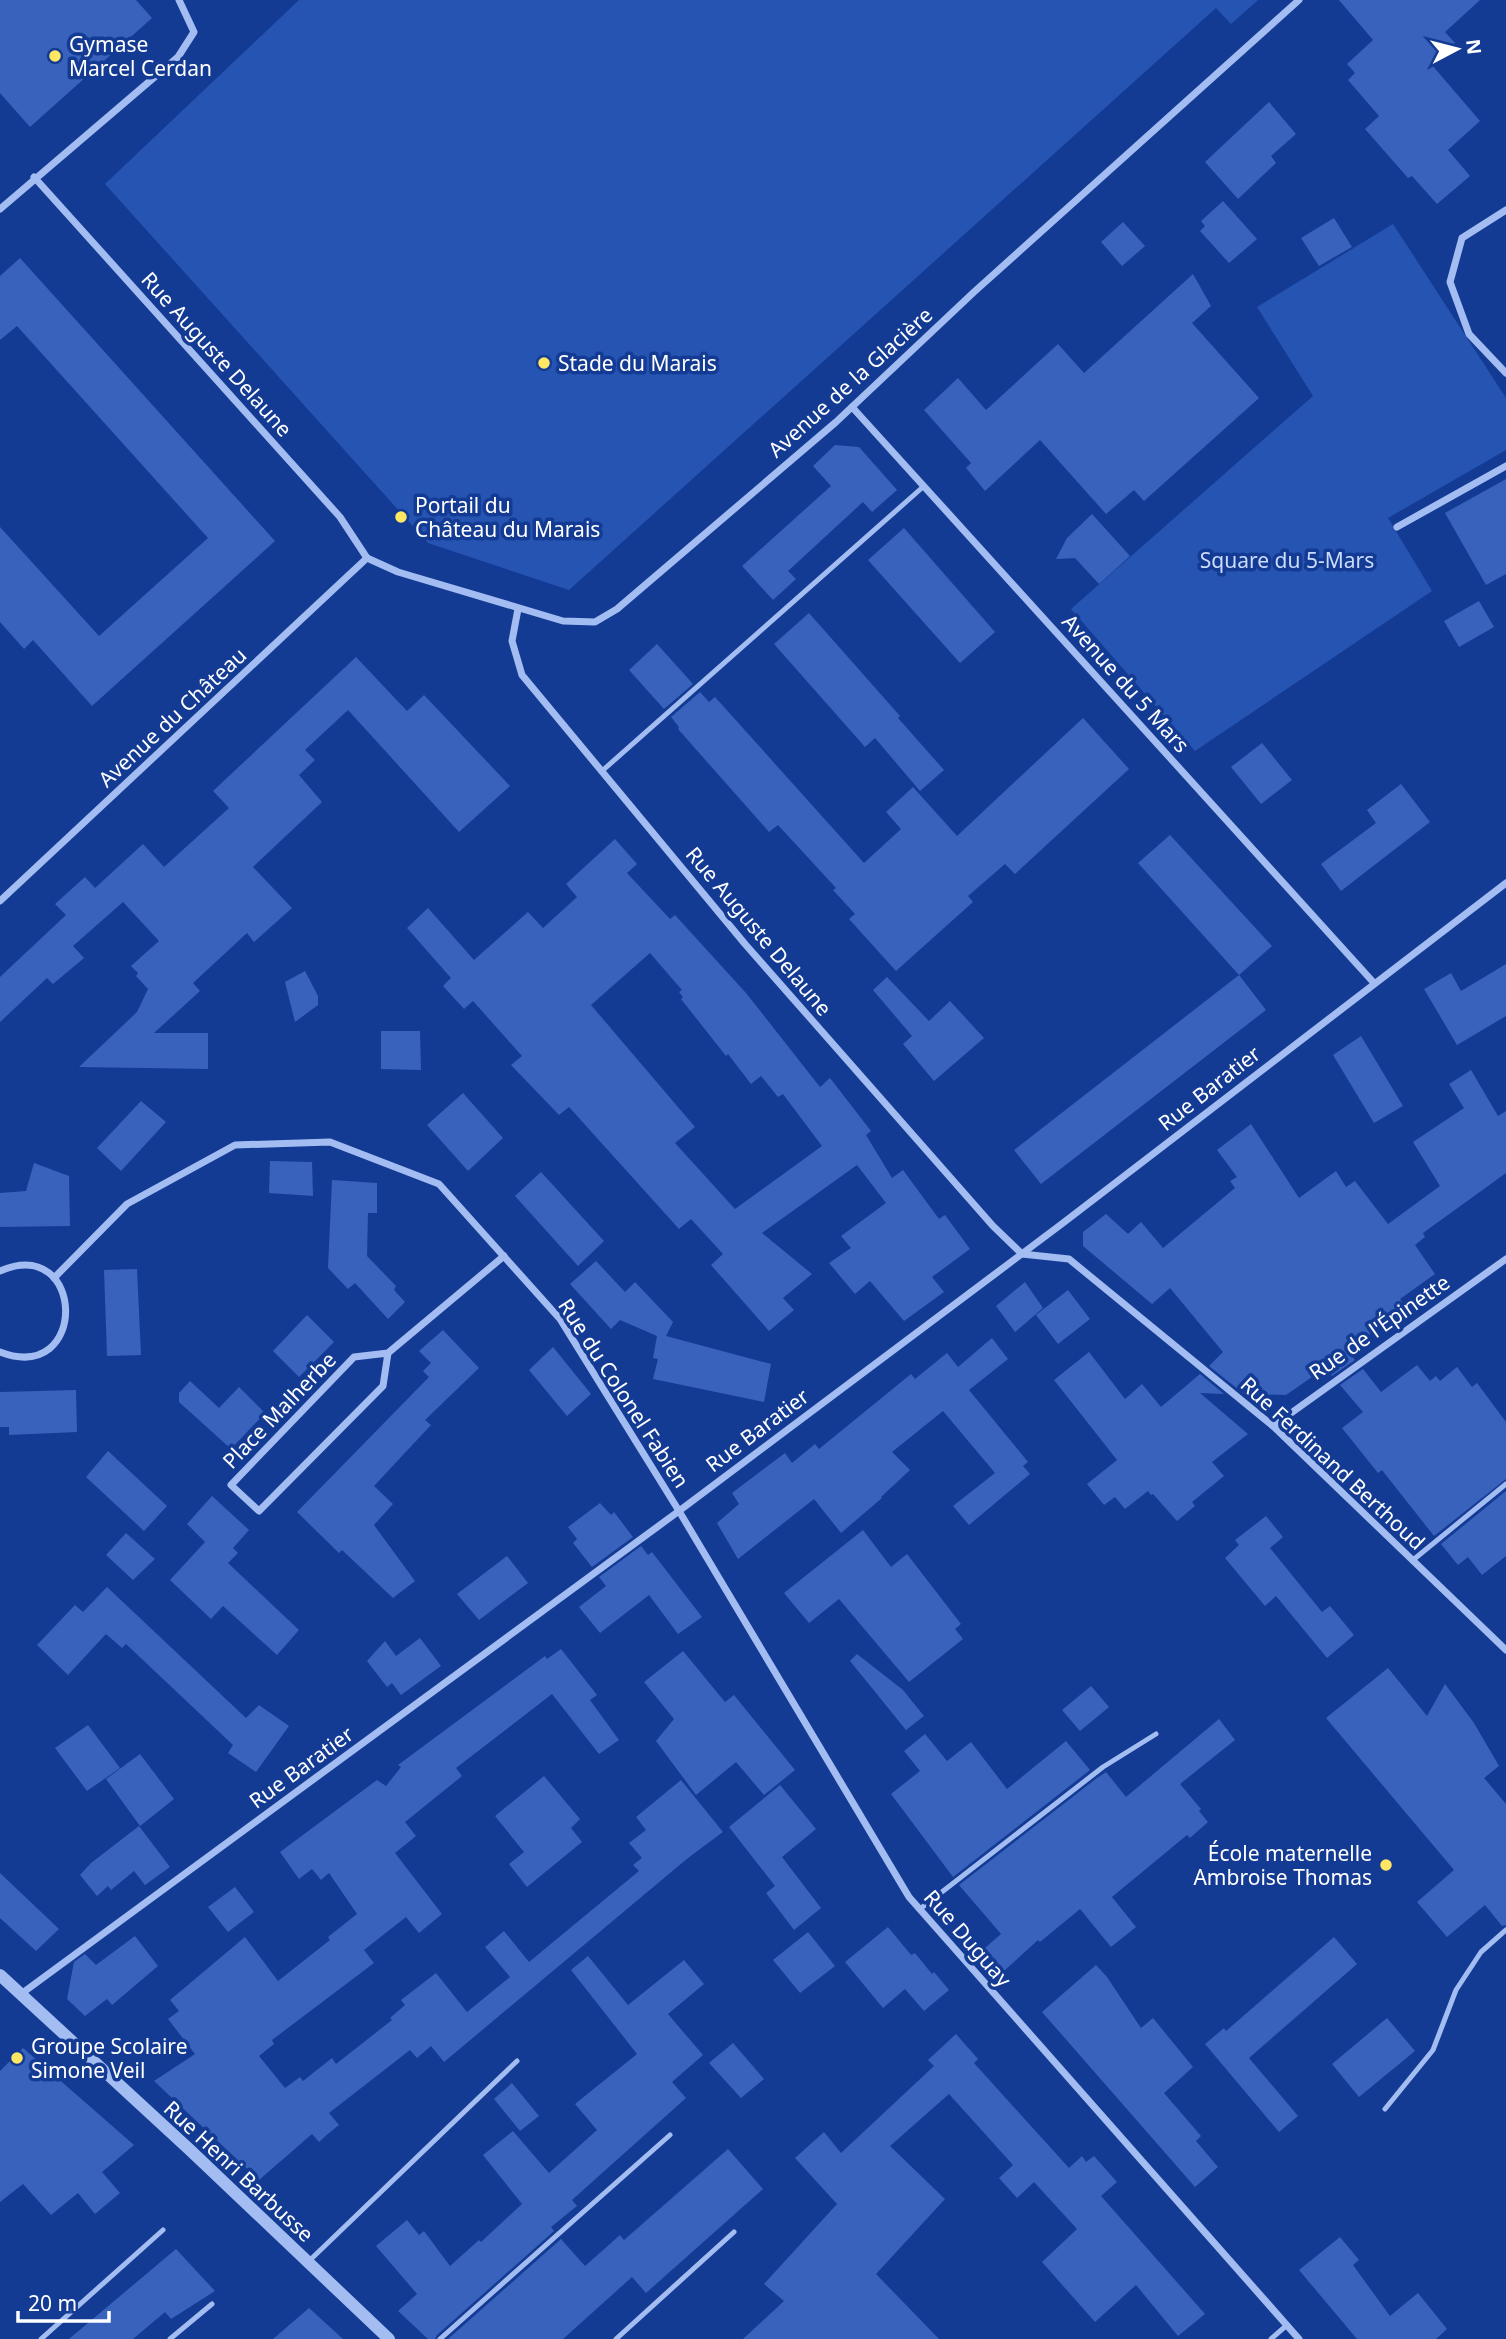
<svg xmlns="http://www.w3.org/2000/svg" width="1506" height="2339" font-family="'Noto Sans',sans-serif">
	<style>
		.green { fill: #2654b3 }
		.building { fill: #3862bb; fill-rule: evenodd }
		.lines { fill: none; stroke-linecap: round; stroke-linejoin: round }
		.service { stroke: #a3bdf2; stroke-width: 5 }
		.minor { stroke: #a3bdf2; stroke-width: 7 }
		.tertiary { stroke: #a3bdf2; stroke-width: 12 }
		.poi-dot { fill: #ffe764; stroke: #143b94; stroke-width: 2.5 }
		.labels { text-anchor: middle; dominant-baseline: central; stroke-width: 7; stroke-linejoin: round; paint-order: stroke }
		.poi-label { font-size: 21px; fill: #fff; stroke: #143b94; text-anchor: start }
		.street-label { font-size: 21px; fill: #fff; stroke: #143b94 }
		.park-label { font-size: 21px; fill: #cbdbfc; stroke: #143b94 }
	</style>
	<rect width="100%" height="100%" fill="#143b94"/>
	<g class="green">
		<polygon points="299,0 1258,0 1231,24 1216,8 569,590 428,543 105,184"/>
		<polygon points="1393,224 1506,398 1506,450 1388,518 1432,591 1195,751 1071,609 1313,396 1257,307"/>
	</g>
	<g class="building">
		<polygon points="0,0 136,0 152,18 30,127 0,93"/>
		<polygon points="1339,0 1480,0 1445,32 1455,43 1432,65 1480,121 1448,150 1470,176 1437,204 1412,176 1408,178 1365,129 1379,116 1348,80 1355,73 1347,64 1373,40"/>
		<polygon points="1269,102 1296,134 1271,156 1276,163 1238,199 1205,162"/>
		<polygon points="1223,201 1257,239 1229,263 1200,231 1205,226 1201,221"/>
		<polygon points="1334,218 1352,247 1319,266 1301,238"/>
		<polygon points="1123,222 1145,246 1122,266 1101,242"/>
		<polygon points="20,258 275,541 92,706 33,640 24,649 0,622 0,527 99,636 208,538 17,326 0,340 0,276"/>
		<polygon points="1193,274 1211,306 1192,323 1259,398 1144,501 1134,490 1106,514 1040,440 985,491 966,468 971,463 924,410 958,378 986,410 1058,344 1084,373"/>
		<polygon points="835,445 859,447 897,490 872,512 863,502 788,571 796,579 773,600 742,566 831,486 813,466"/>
		<polygon points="1506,479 1506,574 1486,585 1445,513"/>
		<polygon points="1092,514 1130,556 1099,584 1075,558 1056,559 1067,538"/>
		<polygon points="904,528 995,632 960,663 868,560"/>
		<polygon points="1479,601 1494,627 1459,647 1444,621"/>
		<polygon points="809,613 900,716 898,718 944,770 920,791 875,738 865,747 774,644"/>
		<polygon points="657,644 693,684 664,709 629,670"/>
		<polygon points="356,657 407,711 424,695 510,786 459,832 348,710 305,750 315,760 299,775 322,802 253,867 292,908 254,942 247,933 193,983 200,991 154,1033 208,1033 208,1069 79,1067 137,1012 148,989 136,976 138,973 131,966 159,941 123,902 73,946 84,958 53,984 47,978 0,1022 0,977 66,915 55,904 85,877 95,888 143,844 164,867 229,808 213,791"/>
		<polygon points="700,692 709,702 715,697 864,863 901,829 886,812 913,787 957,836 1083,718 1129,769 1015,874 1005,864 968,896 973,902 896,971 849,919 855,914 833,890 836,888 778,825 769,832 678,729 679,727 671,717"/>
		<polygon points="1262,743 1292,780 1261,804 1231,767"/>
		<polygon points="1401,784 1430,822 1341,891 1321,864 1376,823 1367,810"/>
		<polygon points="1170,835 1272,946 1239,975 1138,863"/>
		<path d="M615,839L637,864L627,873L670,919L675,915L746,993L820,1087L830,1078L871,1131L866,1135L892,1178L903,1170L939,1219L945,1215L970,1249L932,1277L944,1292L904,1321L870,1281L855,1294L829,1263L851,1248L841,1236L886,1203L857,1165L762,1233L812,1274L783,1298L794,1310L769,1331L711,1265L723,1254L691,1219L679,1229L569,1107L559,1115L511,1065L522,1056L473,1001L464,1009L443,986L451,978L407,928L428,908L474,960L528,912L543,928L577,897L566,884ZM650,953L682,990L679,992L683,997L681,999L726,1056L728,1054L751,1084L761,1076L778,1097L783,1094L822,1146L735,1209L675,1143L695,1127L591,1005Z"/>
		<polygon points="1506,964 1506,1016 1457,1045 1424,989 1451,973 1461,991"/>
		<polygon points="305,971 318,996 318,1005 295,1022 285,982"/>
		<polygon points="1239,975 1266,1010 1041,1184 1014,1150"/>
		<polygon points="887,977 929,1021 950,1001 984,1038 934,1081 903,1044 912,1036 873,990"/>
		<polygon points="381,1031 420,1031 421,1070 381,1069"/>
		<polygon points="1361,1036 1403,1106 1374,1123 1333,1055"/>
		<polygon points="1471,1070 1498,1116 1506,1111 1506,1173 1423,1233 1425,1237 1415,1245 1435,1274 1400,1299 1404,1305 1382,1319 1384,1324 1348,1351 1355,1360 1332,1376 1325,1368 1286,1395 1244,1394 1209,1366 1223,1352 1170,1288 1152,1304 1083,1246 1083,1232 1106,1214 1128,1234 1141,1222 1163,1248 1235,1188 1230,1181 1237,1177 1217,1150 1251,1124 1299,1198 1336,1171 1346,1187 1355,1181 1388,1224 1440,1186 1413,1142 1464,1108 1449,1084"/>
		<polygon points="463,1093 503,1138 468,1171 427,1125"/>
		<polygon points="141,1101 166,1122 121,1171 97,1148"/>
		<polygon points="270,1161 312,1162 313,1196 269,1193"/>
		<polygon points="34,1163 69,1176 70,1226 0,1227 0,1193 26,1191"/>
		<polygon points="541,1172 604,1241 578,1266 515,1196"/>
		<polygon points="332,1180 377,1183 377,1213 368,1213 367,1256 396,1286 394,1290 405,1302 388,1319 355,1283 348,1289 328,1268"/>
		<polygon points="596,1261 625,1292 635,1282 673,1322 666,1336 771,1364 764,1402 653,1379 658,1359 653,1358 657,1336 620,1320 611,1329 570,1284"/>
		<polygon points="137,1269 141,1355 107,1356 104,1270"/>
		<polygon points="1025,1282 1043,1308 1015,1332 996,1306"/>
		<polygon points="1068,1290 1090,1319 1058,1344 1036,1315"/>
		<polygon points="307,1315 334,1342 299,1377 273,1351"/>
		<polygon points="443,1330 479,1368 425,1420 431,1425 374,1486 393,1504 374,1525 415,1581 393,1598 342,1550 339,1553 297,1512 429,1377 423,1371 431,1363 419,1351"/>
		<polygon points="992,1338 1008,1359 969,1390 1028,1462 1023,1466 1030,1474 969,1525 953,1506 995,1473 943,1411 892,1452 910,1470 881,1497 882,1498 841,1533 814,1499 738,1559 717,1523 739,1504 732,1493 785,1453 792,1463 815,1444 819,1449 911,1374 915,1379 947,1353 958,1367"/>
		<polygon points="553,1347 591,1394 567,1416 529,1370"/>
		<polygon points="1089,1352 1125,1399 1142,1384 1161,1407 1200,1374 1224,1394 1200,1393 1248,1434 1212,1462 1224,1476 1192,1502 1195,1506 1177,1521 1153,1494 1151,1495 1148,1491 1125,1509 1115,1497 1104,1505 1087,1484 1117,1460 1054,1380"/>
		<polygon points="1417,1365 1430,1381 1436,1376 1440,1381 1457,1367 1472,1387 1477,1383 1506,1422 1506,1479 1434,1536 1382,1470 1378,1473 1342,1428 1363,1412 1340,1385 1363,1369 1381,1392"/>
		<polygon points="190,1381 219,1408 239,1387 265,1413 231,1449 179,1402 179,1393"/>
		<polygon points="76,1390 77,1432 9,1435 9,1427 0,1427 0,1392"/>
		<polygon points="108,1451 167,1506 144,1531 86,1477"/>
		<polygon points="1506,1491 1506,1556 1482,1575 1468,1557 1458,1565 1441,1544"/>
		<polygon points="212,1496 249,1530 233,1548 238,1553 228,1563 299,1630 277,1655 223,1606 211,1619 170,1580 205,1542 187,1524"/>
		<polygon points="600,1503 611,1515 614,1512 633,1537 592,1567 573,1543 577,1539 568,1527"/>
		<polygon points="1266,1516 1283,1537 1270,1548 1322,1612 1330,1606 1354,1635 1327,1658 1276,1596 1265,1606 1225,1558 1239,1545 1235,1540"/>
		<polygon points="863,1530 891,1567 907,1554 961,1624 955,1629 963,1639 909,1682 839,1599 809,1623 784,1593"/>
		<polygon points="126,1533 155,1559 133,1580 106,1555"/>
		<polygon points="641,1546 648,1555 652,1552 702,1617 678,1634 649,1595 600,1633 579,1607 606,1586 599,1577"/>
		<polygon points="507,1556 528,1583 479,1620 457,1594"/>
		<polygon points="107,1587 246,1718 259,1705 289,1726 256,1772 228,1753 233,1745 126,1644 122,1648 106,1634 68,1675 37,1645 75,1605 83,1612"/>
		<polygon points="420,1638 441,1666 401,1695 392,1683 387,1687 367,1661 385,1641 396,1656"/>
		<polygon points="561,1649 597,1695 590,1700 619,1740 599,1754 552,1694 456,1768 462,1776 405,1822 416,1836 395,1853 442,1914 419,1933 406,1917 364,1950 374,1963 272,2040 274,2044 259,2056 285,2088 300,2077 303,2081 332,2058 336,2064 392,2020 390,2018 405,2005 401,2000 436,1973 467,2012 510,1977 485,1947 504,1931 529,1962 639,1871 633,1865 642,1858 629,1843 646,1830 636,1817 681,1780 723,1832 688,1858 444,2062 431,2046 417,2058 410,2050 329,2113 339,2125 329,2133 319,2142 312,2134 259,2180 154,2081 195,2054 168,2019 179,2011 170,2000 245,1937 278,1981 330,1940 328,1937 357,1914 329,1873 321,1880 312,1869 299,1879 280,1852 377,1780 386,1786 401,1767 398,1765 545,1656 547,1659"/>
		<polygon points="683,1651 725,1702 734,1695 795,1770 764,1795 736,1762 696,1795 656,1741 674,1719 644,1682"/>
		<polygon points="857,1654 903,1690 924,1716 906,1730 850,1661"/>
		<polygon points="1388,1668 1427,1716 1445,1684 1474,1723 1499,1766 1484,1778 1506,1804 1506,1925 1502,1926 1485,1905 1447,1937 1417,1902 1454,1870 1326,1718"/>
		<polygon points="1091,1686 1109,1707 1080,1731 1062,1710"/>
		<polygon points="1219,1719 1235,1740 1180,1784 1201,1809 1199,1811 1208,1822 1190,1838 1187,1835 1112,1897 1136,1927 1111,1947 1080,1909 1040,1942 1038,1940 1004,1971 985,1948 1001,1934 959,1885 1097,1778 1106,1772 1126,1797"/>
		<polygon points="88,1725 120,1768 87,1791 55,1748"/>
		<polygon points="925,1734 947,1761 971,1742 1007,1789 1066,1741 1090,1770 953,1877 891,1794 920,1771 904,1751"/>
		<polygon points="140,1754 174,1799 140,1826 106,1779"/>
		<polygon points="544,1776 580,1819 571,1828 582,1842 527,1887 509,1864 524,1852 495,1816"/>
		<polygon points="780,1785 816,1829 782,1857 821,1908 794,1930 766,1893 775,1886 729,1827"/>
		<polygon points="139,1826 170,1867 145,1885 134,1871 111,1890 108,1886 97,1896 80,1875 91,1863"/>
		<polygon points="0,1873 59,1929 36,1951 0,1918"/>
		<polygon points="235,1887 254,1912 228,1932 208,1907"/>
		<polygon points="888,1927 911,1955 915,1953 932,1974 934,1972 949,1990 924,2011 905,1989 883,2008 845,1962"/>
		<polygon points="808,1932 835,1966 800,1993 773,1960"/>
		<polygon points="135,1936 158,1966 112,2005 107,1999 85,2016 67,1999 74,1962 85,1954 96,1965"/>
		<polygon points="1334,1937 1357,1964 1249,2058 1298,2116 1279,2132 1205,2044 1224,2028 1226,2031"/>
		<polygon points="588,1956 628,2005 684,1960 704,1984 668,2014 703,2055 672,2082 686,2098 572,2200 577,2206 551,2227 554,2231 437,2335 435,2339 428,2339 398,2311 417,2294 376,2246 407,2220 419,2235 424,2231 450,2266 479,2240 481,2242 522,2204 483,2155 513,2131 549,2173 597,2130 575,2104 637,2054 571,1970"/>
		<polygon points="1096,1965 1107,1977 1141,2028 1153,2018 1193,2067 1164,2093 1201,2136 1196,2141 1218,2167 1195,2187 1042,2012"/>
		<polygon points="1387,2018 1415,2051 1359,2097 1332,2064"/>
		<polygon points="956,2034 978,2059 974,2063 1069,2168 1082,2156 1086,2162 1094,2156 1117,2182 1101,2196 1205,2314 1178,2336 1136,2285 1095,2322 1042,2262 1077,2229 1034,2182 1017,2198 999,2178 1013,2165 949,2094 890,2146 945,2199 876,2274 939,2339 743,2339 784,2301 764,2284 837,2204 795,2158 824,2132 841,2153 934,2066 928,2060"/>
		<polygon points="733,2043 764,2079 741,2098 709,2063"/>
		<polygon points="23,2048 134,2145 102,2172 120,2193 95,2214 78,2193 51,2215 23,2184 0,2202 0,2071"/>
		<polygon points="512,2083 539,2116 520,2131 494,2099"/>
		<polygon points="728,2149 763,2189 646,2293 632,2277 563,2339 448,2339 561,2239 585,2266 620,2235 624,2240"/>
		<polygon points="1340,2237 1359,2260 1353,2265 1390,2316 1418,2293 1447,2329 1436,2339 1357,2339 1299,2270"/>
		<polygon points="176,2249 215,2291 171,2319 165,2312 133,2339 69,2339"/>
		<polygon points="309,2308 343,2339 273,2339"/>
	</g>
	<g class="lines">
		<g class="service">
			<polyline points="602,771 924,486"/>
			<polyline points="1413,1560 1506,1484"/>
			<polyline points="920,1909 1103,1767 1156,1734"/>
			<polyline points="1385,2109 1433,2050 1456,1990 1481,1952 1506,1930"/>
			<polyline points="308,2262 517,2061"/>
			<polyline points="41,2339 163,2230"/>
			<polyline points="170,2339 212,2304"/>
			<polyline points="440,2339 670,2135"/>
			<polyline points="616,2339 734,2232"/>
			<polyline points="1271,2339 1287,2325"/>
		</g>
		<g class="minor">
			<polyline points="34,177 340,517 367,558"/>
			<polyline points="0,209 178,57 194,32 179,0"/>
			<polyline points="1506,210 1462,238 1450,282 1469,334 1506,373"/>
			<polyline points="852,407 1374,983"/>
			<polyline points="1397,527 1506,466"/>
			<polyline points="367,558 398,572 563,621 595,622 617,609 836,422 974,292 1299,0"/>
			<polyline points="518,609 512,641 522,675 745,944 993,1226 1022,1254 1069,1259 1273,1426 1506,1650"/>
			<polyline points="0,901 367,558"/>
			<path d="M0,1271C86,1234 89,1386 0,1352"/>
			<polyline points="54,1278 127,1204 235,1145 330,1142 439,1184 560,1319 679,1511 909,1897 1299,2339"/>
			<polyline points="388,1353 383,1386 259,1511 231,1485 354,1357 388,1353 504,1256"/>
			<polyline points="1273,1426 1506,1259"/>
			<polyline points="21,1994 679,1511 1063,1223 1506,883"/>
		</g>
		<polyline class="tertiary" points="0,1975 190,2150 389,2339"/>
	</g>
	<g class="poi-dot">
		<circle cx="55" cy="56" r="7"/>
		<circle cx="544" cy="363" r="7"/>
		<circle cx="401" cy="517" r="7"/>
		<circle cx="1386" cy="1865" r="7"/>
		<circle cx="17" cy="2058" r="7"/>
	</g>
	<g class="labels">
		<g class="poi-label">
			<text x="69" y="44">Gymase<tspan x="69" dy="24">Marcel Cerdan</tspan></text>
			<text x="558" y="363">Stade du Marais</text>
			<text x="415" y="505">Portail du<tspan x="415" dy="24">Château du Marais</tspan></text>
			<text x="1372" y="1853" text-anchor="end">École maternelle<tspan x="1372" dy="24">Ambroise Thomas</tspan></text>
			<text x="31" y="2046">Groupe Scolaire<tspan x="31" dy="24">Simone Veil</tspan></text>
		</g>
		<g class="street-label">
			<text transform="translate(217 354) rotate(48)">Rue Auguste Delaune</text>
			<text transform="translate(850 382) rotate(-42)">Avenue de la Glacière</text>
			<text transform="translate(1126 683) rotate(48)">Avenue du 5 Mars</text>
			<text transform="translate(172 717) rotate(-43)">Avenue du Château</text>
			<text transform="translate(759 931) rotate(50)">Rue Auguste Delaune</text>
			<text transform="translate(1209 1088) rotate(-38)">Rue Baratier</text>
			<text transform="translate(1379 1327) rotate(-35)">Rue de l'Épinette</text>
			<text transform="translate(624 1393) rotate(57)">Rue du Colonel Fabien</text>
			<text transform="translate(279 1410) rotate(-46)">Place Malherbe</text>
			<text transform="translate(757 1430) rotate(-37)">Rue Baratier</text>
			<text transform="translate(1333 1463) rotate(43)">Rue Ferdinand Berthoud</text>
			<text transform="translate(301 1767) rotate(-36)">Rue Baratier</text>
			<text transform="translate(968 1938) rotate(49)">Rue Duguay</text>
			<text transform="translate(239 2171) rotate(43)">Rue Henri Barbusse</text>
		</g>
		<g class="park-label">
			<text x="1287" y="560">Square du 5-Mars</text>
		</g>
	</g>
	<g transform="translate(1457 49) rotate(83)" stroke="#143b94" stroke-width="5" paint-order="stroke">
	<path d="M0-5L12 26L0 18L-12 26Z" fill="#ffffff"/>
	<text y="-10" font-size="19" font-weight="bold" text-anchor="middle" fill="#ffffff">N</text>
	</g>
	<path d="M18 2311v10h91v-10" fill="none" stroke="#ffffff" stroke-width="3.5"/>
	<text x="28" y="2311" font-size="21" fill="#ffffff" stroke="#143b94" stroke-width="5" paint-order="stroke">20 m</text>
</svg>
